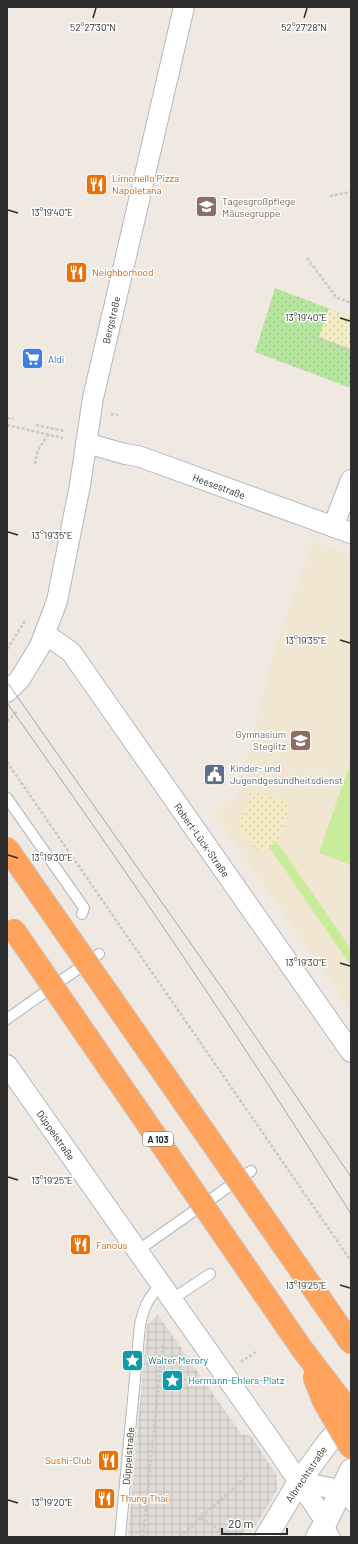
<svg xmlns="http://www.w3.org/2000/svg" width="358" height="1544" font-family="Barlow,sans-serif">
	<style>
		.education { fill: #f0e6d1 }
		.grass { fill: url(#grass-dots) }
		.sand { fill: url(#sand-dots) }
		.pitch { fill: #c9ec9a }
		.plaza { fill: url(#plaza-grid) }
		.lines { fill: none; stroke-linecap: round; stroke-linejoin: round }
		.service-casing { stroke: #b4b7c1; stroke-width: 12 }
		.minor-casing { stroke: #b4b7c1; stroke-width: 22 }
		.secondary-casing { stroke: #b4b7c1; stroke-width: 24 }
		.path { stroke: #c9c9c9; stroke-width: 2.5; stroke-dasharray: 3 2; stroke-linecap: butt }
		.service { stroke: #fff; stroke-width: 10 }
		.minor { stroke: #fff; stroke-width: 20 }
		.secondary { stroke: #fff; stroke-width: 22 }
		.tram { stroke: #a3a6b8; stroke-width: 1 }
		.motorway-bridge-casing { stroke: #c9c9c9; stroke-width: 24; stroke-linecap: butt }
		.motorway-bridge { stroke: #ffa35c; stroke-width: 22 }
		.ticks { fill: none; stroke: #2e2e2e; stroke-width: 1.5 }
		.labels { text-anchor: middle; dominant-baseline: central; stroke-width: 3; stroke-linejoin: round; paint-order: stroke }
		.shield { fill: #fff; stroke: #6d6d6d; stroke-width: 1 }
		.shield-label { font-size: 9px; font-weight: bold; fill: #2e2e2e }
		.food-label { font-size: 10px; fill: #c56008; stroke: #fff; text-anchor: start }
		.education-label { font-size: 10px; fill: #785e54; stroke: #fff; text-anchor: start }
		.street-label { font-size: 10px; fill: #2e2e2e; stroke: #fff }
		.shop-label { font-size: 10px; fill: #366cbe; stroke: #fff; text-anchor: start }
		.service-label { font-size: 10px; fill: #4e5e75; stroke: #fff; text-anchor: start }
		.culture-label { font-size: 10px; fill: #0d838f; stroke: #fff; text-anchor: start }
		.ticks-label { font-size: 10px; text-anchor: middle; fill: #2e2e2e; stroke: #fff; stroke-width: 3; stroke-linejoin: round; paint-order: stroke }
	</style>
	<defs>
		<pattern id="grass-dots" width="8" height="8" patternUnits="userSpaceOnUse"><rect width="8" height="8" fill="#b6e59e"/><path d="M2 2h.1M6 6h.1" fill="none" stroke="#9dc588" stroke-width="1.8" stroke-linecap="round"/></pattern>
		<pattern id="sand-dots" width="8" height="8" patternUnits="userSpaceOnUse"><rect width="8" height="8" fill="#f3ecc5"/><path d="M2 2h.1M6 6h.1" fill="none" stroke="#d1cbaa" stroke-width="1.8" stroke-linecap="round"/></pattern>
		<pattern id="plaza-grid" width="8" height="8" patternUnits="userSpaceOnUse"><rect width="8" height="8" fill="#dfdcd8"/><path d="M0 4h8M4 0v8" fill="none" stroke="#c0bdba"/></pattern>
	</defs>
	<rect width="100%" height="100%" fill="#efe9e1"/>
	<polygon class="education" points="313,541 351,555 351,1009 213,813 237,796 277,641"/>
	<polygon class="grass" points="275,288 351,317 351,388 255,352"/>
	<g class="sand">
		<polygon points="329,309 351,317 351,349 319,337"/>
		<polygon points="251,790 290,802 280,840 260,853 239,829"/>
	</g>
	<g class="pitch">
		<polygon points="351,761 351,865 319,853"/>
		<polygon points="277,842 351,949 351,966 269,847"/>
	</g>
	<polygon class="plaza" points="158,1315 241,1434 251,1436 276,1474 277,1486 276,1492 254,1528 245,1530 241,1537 128,1537 147,1325"/>
	<g class="lines">
		<defs>
			<g id="service">
				<polyline points="7,798 84,908 82,914"/>
				<polyline points="7,1019 99,954"/>
				<polyline points="137,1251 251,1171"/>
				<polyline points="171,1300 210,1274"/>
				<polyline points="341,1491 351,1506"/>
				<polyline points="326,1522 335,1537"/>
				<path d="M120,1537L140,1325C144,1306 148,1299 160,1285"/>
			</g>
			<g id="minor">
				<polyline points="86,443 125,454 138,456 351,533"/>
				<polyline points="333,527 351,480"/>
				<polyline points="45,634 71,652 351,1052"/>
				<polyline points="7,692 20,679 40,646 57,601 80,485 93,398 184,7"/>
				<polyline points="7,1065 274,1445 326,1522"/>
				<polyline points="299,1482 341,1490"/>
			</g>
			<g id="secondary">
				<polyline points="266,1537 299,1482 326,1445 351,1415"/>
				<polyline points="317,1537 326,1522 351,1470"/>
			</g>
		</defs>
		<use href="#service" class="service-casing"/>
		<use href="#minor" class="minor-casing"/>
		<use href="#secondary" class="secondary-casing"/>
		<g class="path">
			<polyline points="330,196 351,192"/>
			<polyline points="307,258 337,298 351,303"/>
			<polyline points="311,336 351,352"/>
			<polyline points="111,414 118,415"/>
			<polyline points="7,418 13,419"/>
			<polyline points="7,425 63,438"/>
			<polyline points="36,425 64,431"/>
			<polyline points="35,464 37,452 48,435"/>
			<polyline points="7,649 25,621"/>
			<polyline points="7,721 18,711"/>
			<polyline points="7,762 351,1261"/>
			<polyline points="241,1362 256,1352"/>
			<polyline points="201,1518 231,1537"/>
			<polyline points="143,1537 163,1342"/>
			<polyline points="180,1537 249,1474"/>
		</g>
		<use href="#service" class="service"/>
		<use href="#minor" class="minor"/>
		<use href="#secondary" class="secondary"/>
		<g class="tram">
			<polyline points="7,682 236,1008 351,1177"/>
			<path d="M7,703C126,870 242,1040 351,1214"/>
		</g>
		<defs>
			<g id="motorway-bridge">
				<polyline points="7,848 351,1343"/>
				<polyline points="14,930 302,1349 351,1413"/>
				<polyline points="314,1377 324,1402 351,1448"/>
			</g>
		</defs>
		<use href="#motorway-bridge" class="motorway-bridge-casing"/>
		<use href="#motorway-bridge" class="motorway-bridge"/>
	</g>
	<path class="ticks" d="M93,18L96,8M304,18L307,8M8,210L18,213M340,318L350,321M8,532L18,535M340,640L350,643M8,855L18,858M340,963L350,966M8,1177L18,1180M340,1285L350,1288M8,1500L18,1503"/>
	<defs>
		<symbol id="restaurant-square" viewBox="-11 -11 22 22"><rect x="-9" y="-9" width="18" height="18" rx="4" fill="#e8710a" stroke="#fff"/><path d="M-5-6h1v4h1v-4h1v4h1v-4h1v5L-1.5 .5V6h-2V.5L-5-1ZM5-6V6H3V1.5H1.5Q1.5-4 5-6Z" fill="#fff"/></symbol>
		<symbol id="school-square" viewBox="-11 -11 22 22"><rect x="-9" y="-9" width="18" height="18" rx="4" fill="#8d6e63" stroke="#fff"/><path d="M0-5L7-2L0 1L-7-2ZM-4 1L0 2.5L4 1V4Q0 6-4 4Z" fill="#fff"/></symbol>
		<symbol id="supermarket-square" viewBox="-11 -11 22 22"><rect x="-9" y="-9" width="18" height="18" rx="4" fill="#3f7fe0" stroke="#fff"/><path d="M-6-5.5h2.5l.6 2H6L4.5 2H-2.5L-4.4-4H-6ZM-1.5 3.2a1.3 1.3 0 1 0 .1 0ZM3 3.2a1.3 1.3 0 1 0 .1 0Z" fill="#fff"/></symbol>
		<symbol id="civic-square" viewBox="-11 -11 22 22"><rect x="-9" y="-9" width="18" height="18" rx="4" fill="#5c6f8a" stroke="#fff"/><path d="M-.6-6.5H3V-4.5H.6V-3L4-1V1h2V6H-6V1h2V-1L-.6-3ZM-1.2 2.5V6h2.4V2.5Z" fill="#fff"/></symbol>
		<symbol id="sight-square" viewBox="-11 -11 22 22"><rect x="-9" y="-9" width="18" height="18" rx="4" fill="#0f9aa8" stroke="#fff"/><path d="M0-6L1.8-2.2L6-1.7L2.9 1.2L3.7 5.4L0 3.3L-3.7 5.4L-2.9 1.2L-6-1.7L-1.8-2.2Z" fill="#fff"/></symbol>
	</defs>
	<g fill-rule="evenodd">
		<use href="#restaurant-square" x="84" y="172" width="25" height="25"/>
		<use href="#school-square" x="194" y="194" width="25" height="25"/>
		<use href="#restaurant-square" x="64" y="260" width="25" height="25"/>
		<use href="#supermarket-square" x="20" y="346" width="25" height="25"/>
		<use href="#school-square" x="288" y="728" width="25" height="25"/>
		<use href="#civic-square" x="202" y="762" width="25" height="25"/>
		<use href="#restaurant-square" x="68" y="1232" width="25" height="25"/>
		<use href="#sight-square" x="120" y="1348" width="25" height="25"/>
		<use href="#sight-square" x="160" y="1368" width="25" height="25"/>
		<use href="#restaurant-square" x="96" y="1448" width="25" height="25"/>
		<use href="#restaurant-square" x="92" y="1486" width="25" height="25"/>
	</g>
	<g class="labels">
		<rect class="shield" x="143" y="1132" width="30" height="14" rx="3"/>
		<g class="shield-label">
			<text x="158" y="1139">A 103</text>
		</g>
		<g class="food-label">
			<text x="112" y="178">Limonello Pizza<tspan x="112" dy="12">Napoletana</tspan></text>
			<text x="92" y="272">Neighborhood</text>
			<text x="96" y="1245">Fanous</text>
			<text x="92" y="1460" text-anchor="end">Sushi-Club</text>
			<text x="120" y="1498">Thung Thai</text>
		</g>
		<g class="education-label">
			<text x="222" y="201">Tagesgroßpflege<tspan x="222" dy="12">Mäusegruppe</tspan></text>
			<text x="286" y="734" text-anchor="end">Gymnasium<tspan x="286" dy="12">Steglitz</tspan></text>
		</g>
		<g class="street-label">
			<text transform="translate(111 320) rotate(-77)">Bergstraße</text>
			<text transform="translate(219 486) rotate(20)">Heesestraße</text>
			<text transform="translate(202 840) rotate(55)">Robert-Lück-Straße</text>
			<text transform="translate(56 1135) rotate(55)">Düppelstraße</text>
			<text transform="translate(128 1456) rotate(-85)">Düppelstraße</text>
			<text transform="translate(306 1474) rotate(-56)">Albrechtstraße</text>
		</g>
		<g class="shop-label">
			<text x="48" y="359">Aldi</text>
		</g>
		<g class="service-label">
			<text x="230" y="768">Kinder- und<tspan x="230" dy="12">Jugendgesundheitsdienst</tspan></text>
		</g>
		<g class="culture-label">
			<text x="148" y="1360">Walter Merory</text>
			<text x="188" y="1380">Hermann-Ehlers-Platz</text>
		</g>
	</g>
	<g class="ticks-label">
		<text x="93" y="31">52°27'30"N</text>
		<text x="304" y="31">52°27'28"N</text>
		<text x="52" y="216">13°19'40"E</text>
		<text x="306" y="321">13°19'40"E</text>
		<text x="52" y="539">13°19'35"E</text>
		<text x="306" y="644">13°19'35"E</text>
		<text x="52" y="861">13°19'30"E</text>
		<text x="306" y="966">13°19'30"E</text>
		<text x="52" y="1184">13°19'25"E</text>
		<text x="306" y="1289">13°19'25"E</text>
		<text x="52" y="1506">13°19'20"E</text>
	</g>
	<rect width="358" height="1544" fill="none" stroke="#2e2e2e" stroke-width="16"/>
	<path d="M222 1528v6h65v-6" fill="none" stroke="#2e2e2e" stroke-width="2"/>
	<text x="228" y="1528" font-size="12" fill="#2e2e2e" stroke="#ffffff" stroke-width="3" paint-order="stroke">20 m</text>
</svg>
